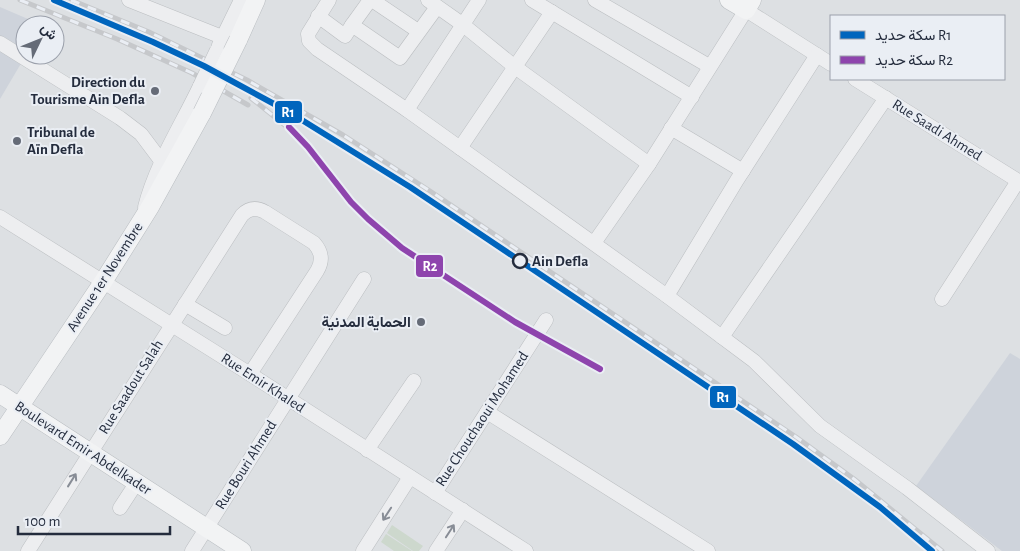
<svg xmlns="http://www.w3.org/2000/svg" width="1020" height="551" font-family="'Alegreya Sans',Vazirmatn,sans-serif">
	<style>
		.built { fill: #ced3db }
		.green { fill: #cdd8cd }
		.lines { fill: none; stroke-linecap: round; stroke-linejoin: round }
		.minor-casing { stroke: #bbbec1; stroke-width: 15 }
		.major-casing { stroke: #b9bdc1; stroke-width: 19 }
		.minor { stroke: #edeef0; stroke-width: 14 }
		.major { stroke: #f2f3f4; stroke-width: 18 }
		.rail-casing { stroke: #c6c8cb; stroke-width: 5 }
		.rail { stroke: #eaeef4; stroke-width: 3; stroke-dasharray: 9; stroke-linecap: butt }
		.minor-bridge-casing { stroke: #bbbec1; stroke-width: 15; stroke-linecap: butt }
		.major-bridge-casing { stroke: #b9bdc1; stroke-width: 19; stroke-linecap: butt }
		.minor-bridge { stroke: #edeef0; stroke-width: 14 }
		.major-bridge { stroke: #f2f3f4; stroke-width: 18 }
		.rail-1-casing { stroke: #eaeef4; stroke-width: 10 }
		.rail-2-casing { stroke: #eaeef4; stroke-width: 10 }
		.rail-1 { stroke: #0065bd; stroke-width: 6 }
		.rail-2 { stroke: #8e44ad; stroke-width: 6 }
		.oneway { stroke: #888d96 }
		.poi-dot { fill: #656b77; stroke: #eaeef4; stroke-width: 2 }
		.stop-dot { fill: #eaeef4; stroke: #242c3d; stroke-width: 2.5 }
		.labels { text-anchor: middle; dominant-baseline: central; stroke-width: 4; stroke-linejoin: round; paint-order: stroke }
		.poi-label { font-size: 15px; font-weight: bold; fill: #242c3d; stroke: #eaeef4; text-anchor: end }
		.street-label { font-size: 15px; fill: #242c3d; stroke: #eaeef4 }
		.stop-label { font-size: 15px; font-weight: bold; fill: #242c3d; stroke: #eaeef4; text-anchor: start }
		.line-badge { stroke: #eaeef4; stroke-width: 2 }
		.badge-label { font-size: 14px; text-anchor: middle; font-weight: bold; fill: #fff }
	</style>
	<rect width="100%" height="100%" fill="#dde0e3"/>
	<g class="built">
		<polygon points="0,7 42,25 25,25 26,55 0,99"/>
		<polygon points="1010,353 1020,359 1020,551 1002,551 916,486"/>
	</g>
	<g class="green">
		<polygon points="392,525 423,546 419,551 413,551 387,533"/>
		<polygon points="386,534 412,551 394,551 381,542"/>
	</g>
	<g class="lines">
		<defs>
			<g id="minor">
				<polyline points="129,0 222,37"/>
				<polyline points="329,0 308,34 309,41 317,49 407,110 667,296 754,361 820,426 907,488 988,551"/>
				<polyline points="372,0 418,31"/>
				<polyline points="428,0 462,24 515,67 649,164"/>
				<polyline points="532,0 692,97"/>
				<polyline points="595,0 709,66"/>
				<polyline points="318,16 345,36 352,25 400,58 437,7"/>
				<polyline points="352,25 370,0"/>
				<polyline points="0,43 120,118 141,134 162,162"/>
				<polyline points="219,45 241,0"/>
				<polyline points="855,79 1020,182"/>
				<polyline points="407,110 479,0"/>
				<polyline points="671,128 743,171"/>
				<polyline points="460,148 552,12"/>
				<path d="M145,207C156,164 181,126 200,86"/>
				<polyline points="0,217 250,374 526,551"/>
				<polyline points="594,243 649,164 746,10 831,64"/>
				<polyline points="667,296 737,180 817,55"/>
				<polyline points="942,299 1018,181"/>
				<polyline points="185,304 225,328"/>
				<polyline points="722,337 886,98"/>
				<polyline points="487,412 708,551"/>
				<polyline points="367,450 414,381"/>
				<polyline points="435,493 546,320"/>
				<polyline points="120,508 137,482"/>
				<path d="M28,551L242,215C249,208 256,207 265,212L314,243C322,252 323,261 317,271L250,374"/>
				<polyline points="192,551 364,279"/>
				<polyline points="363,551 410,477"/>
				<polyline points="436,551 463,510"/>
			</g>
			<g id="major">
				<polyline points="729,0 746,10 752,0"/>
				<polyline points="238,40 256,0"/>
				<polyline points="0,394 242,551"/>
				<polyline points="0,436 103,282 150,207 202,113"/>
			</g>
		</defs>
		<use href="#minor" class="minor-casing"/>
		<use href="#major" class="major-casing"/>
		<use href="#minor" class="minor"/>
		<use href="#major" class="major"/>
		<defs>
			<g id="rail">
				<polyline points="20,0 117,39 192,73 248,105"/>
				<polyline points="71,0 149,32 247,80 343,135 430,191 796,437 854,479 942,551"/>
				<polyline points="251,98 297,135 308,147 351,202 368,219 402,248 515,322 600,369"/>
			</g>
		</defs>
		<use href="#rail" class="rail-casing"/>
		<use href="#rail" class="rail"/>
		<defs>
			<polyline id="minor-bridge" points="200,86 217,50"/>
			<polyline id="major-bridge" points="202,113 238,40"/>
		</defs>
		<use href="#minor-bridge" class="minor-bridge-casing"/>
		<use href="#major-bridge" class="major-bridge-casing"/>
		<use href="#minor-bridge" class="minor-bridge"/>
		<use href="#major-bridge" class="major-bridge"/>
		<defs>
			<polyline id="rail-1" points="54,0 153,42 204,66 289,112 410,187 793,444 880,507 932,551"/>
			<polyline id="rail-2" points="289,127 308,147 351,202 368,219 402,248 515,322 600,369"/>
		</defs>
		<use href="#rail-1" class="rail-1-casing"/>
		<use href="#rail-2" class="rail-2-casing"/>
		<use href="#rail-1" class="rail-1"/>
		<use href="#rail-2" class="rail-2"/>
	</g>
	<defs><path id="oneway-shaft" d="M-6 0H5M1.5-3L5.5 0L1.5 3" fill="none" stroke-width="1.6" stroke-linecap="round" stroke-linejoin="round" transform="scale(1.25)"/></defs>
	<g class="oneway">
		<use href="#oneway-shaft" transform="translate(72 480) rotate(-58)"/>
		<use href="#oneway-shaft" transform="translate(387 514) rotate(123)"/>
		<use href="#oneway-shaft" transform="translate(450 531) rotate(-57)"/>
	</g>
	<g class="poi-dot">
		<circle cx="155" cy="91" r="5"/>
		<circle cx="17" cy="141" r="5"/>
		<circle cx="421" cy="322" r="5"/>
	</g>
	<circle class="stop-dot" cx="520" cy="261" r="7"/>
	<g class="labels">
		<g class="poi-label">
			<text x="145" y="82">Direction du<tspan x="145" dy="17">Tourisme Ain Defla</tspan></text>
			<text x="27" y="132" text-anchor="start">Tribunal de<tspan x="27" dy="17">Aïn Defla</tspan></text>
			<text x="411" y="322">الحماية المدنية</text>
		</g>
		<g class="street-label">
			<text transform="translate(937 130) rotate(32)">Rue Saadi Ahmed</text>
			<text transform="translate(105 277) rotate(-57)">Avenue 1er Novembre</text>
			<text transform="translate(263 383) rotate(33)">Rue Emir Khaled</text>
			<text transform="translate(131 387) rotate(-58)">Rue Saadout Salah</text>
			<text transform="translate(482 419) rotate(-57)">Rue Chouchaoui Mohamed</text>
			<text transform="translate(83 448) rotate(33)">Boulevard Emir Abdelkader</text>
			<text transform="translate(246 465) rotate(-58)">Rue Bouri Ahmed</text>
		</g>
		<g class="stop-label">
			<text x="532" y="261">Ain Defla</text>
		</g>
	</g>
	<g class="line-badge">
		<rect x="274" y="100" width="29" height="24" rx="5" fill="#0065bd"/>
		<rect x="415" y="254" width="29" height="24" rx="5" fill="#8e44ad"/>
		<rect x="709" y="385" width="28" height="24" rx="5" fill="#0065bd"/>
	</g>
	<g class="badge-label">
		<text x="288" y="117">R1</text>
		<text x="430" y="271">R2</text>
		<text x="723" y="402">R1</text>
	</g>
	<rect x="830" y="15" width="175" height="65" fill="#eaeef4" stroke="#9ba0ab"/>
	<rect x="840" y="31" width="25" height="8" fill="#0065bd" stroke="#9ba0ab"/>
	<text x="875" y="40" font-size="15" fill="#242c3d">سكة حديد R1</text>
	<rect x="840" y="56" width="25" height="8" fill="#8e44ad" stroke="#9ba0ab"/>
	<text x="875" y="65" font-size="15" fill="#242c3d">سكة حديد R2</text>
	<g transform="translate(40 40) rotate(47)"><circle r="24" fill="#eaeef4" stroke="#9ba0ab"/>
	<path d="M0-4L9 19L0 12L-9 19Z" fill="#656b77"/>
	<text y="-8" font-size="14" font-weight="bold" text-anchor="middle" fill="#242c3d">ش</text>
	</g>
	<path d="M18 526v8h152v-8" fill="none" stroke="#242c3d" stroke-width="2.5"/>
	<text x="25" y="526" font-size="15" fill="#242c3d" stroke="#eaeef4" stroke-width="4" paint-order="stroke">100 m</text>
</svg>
